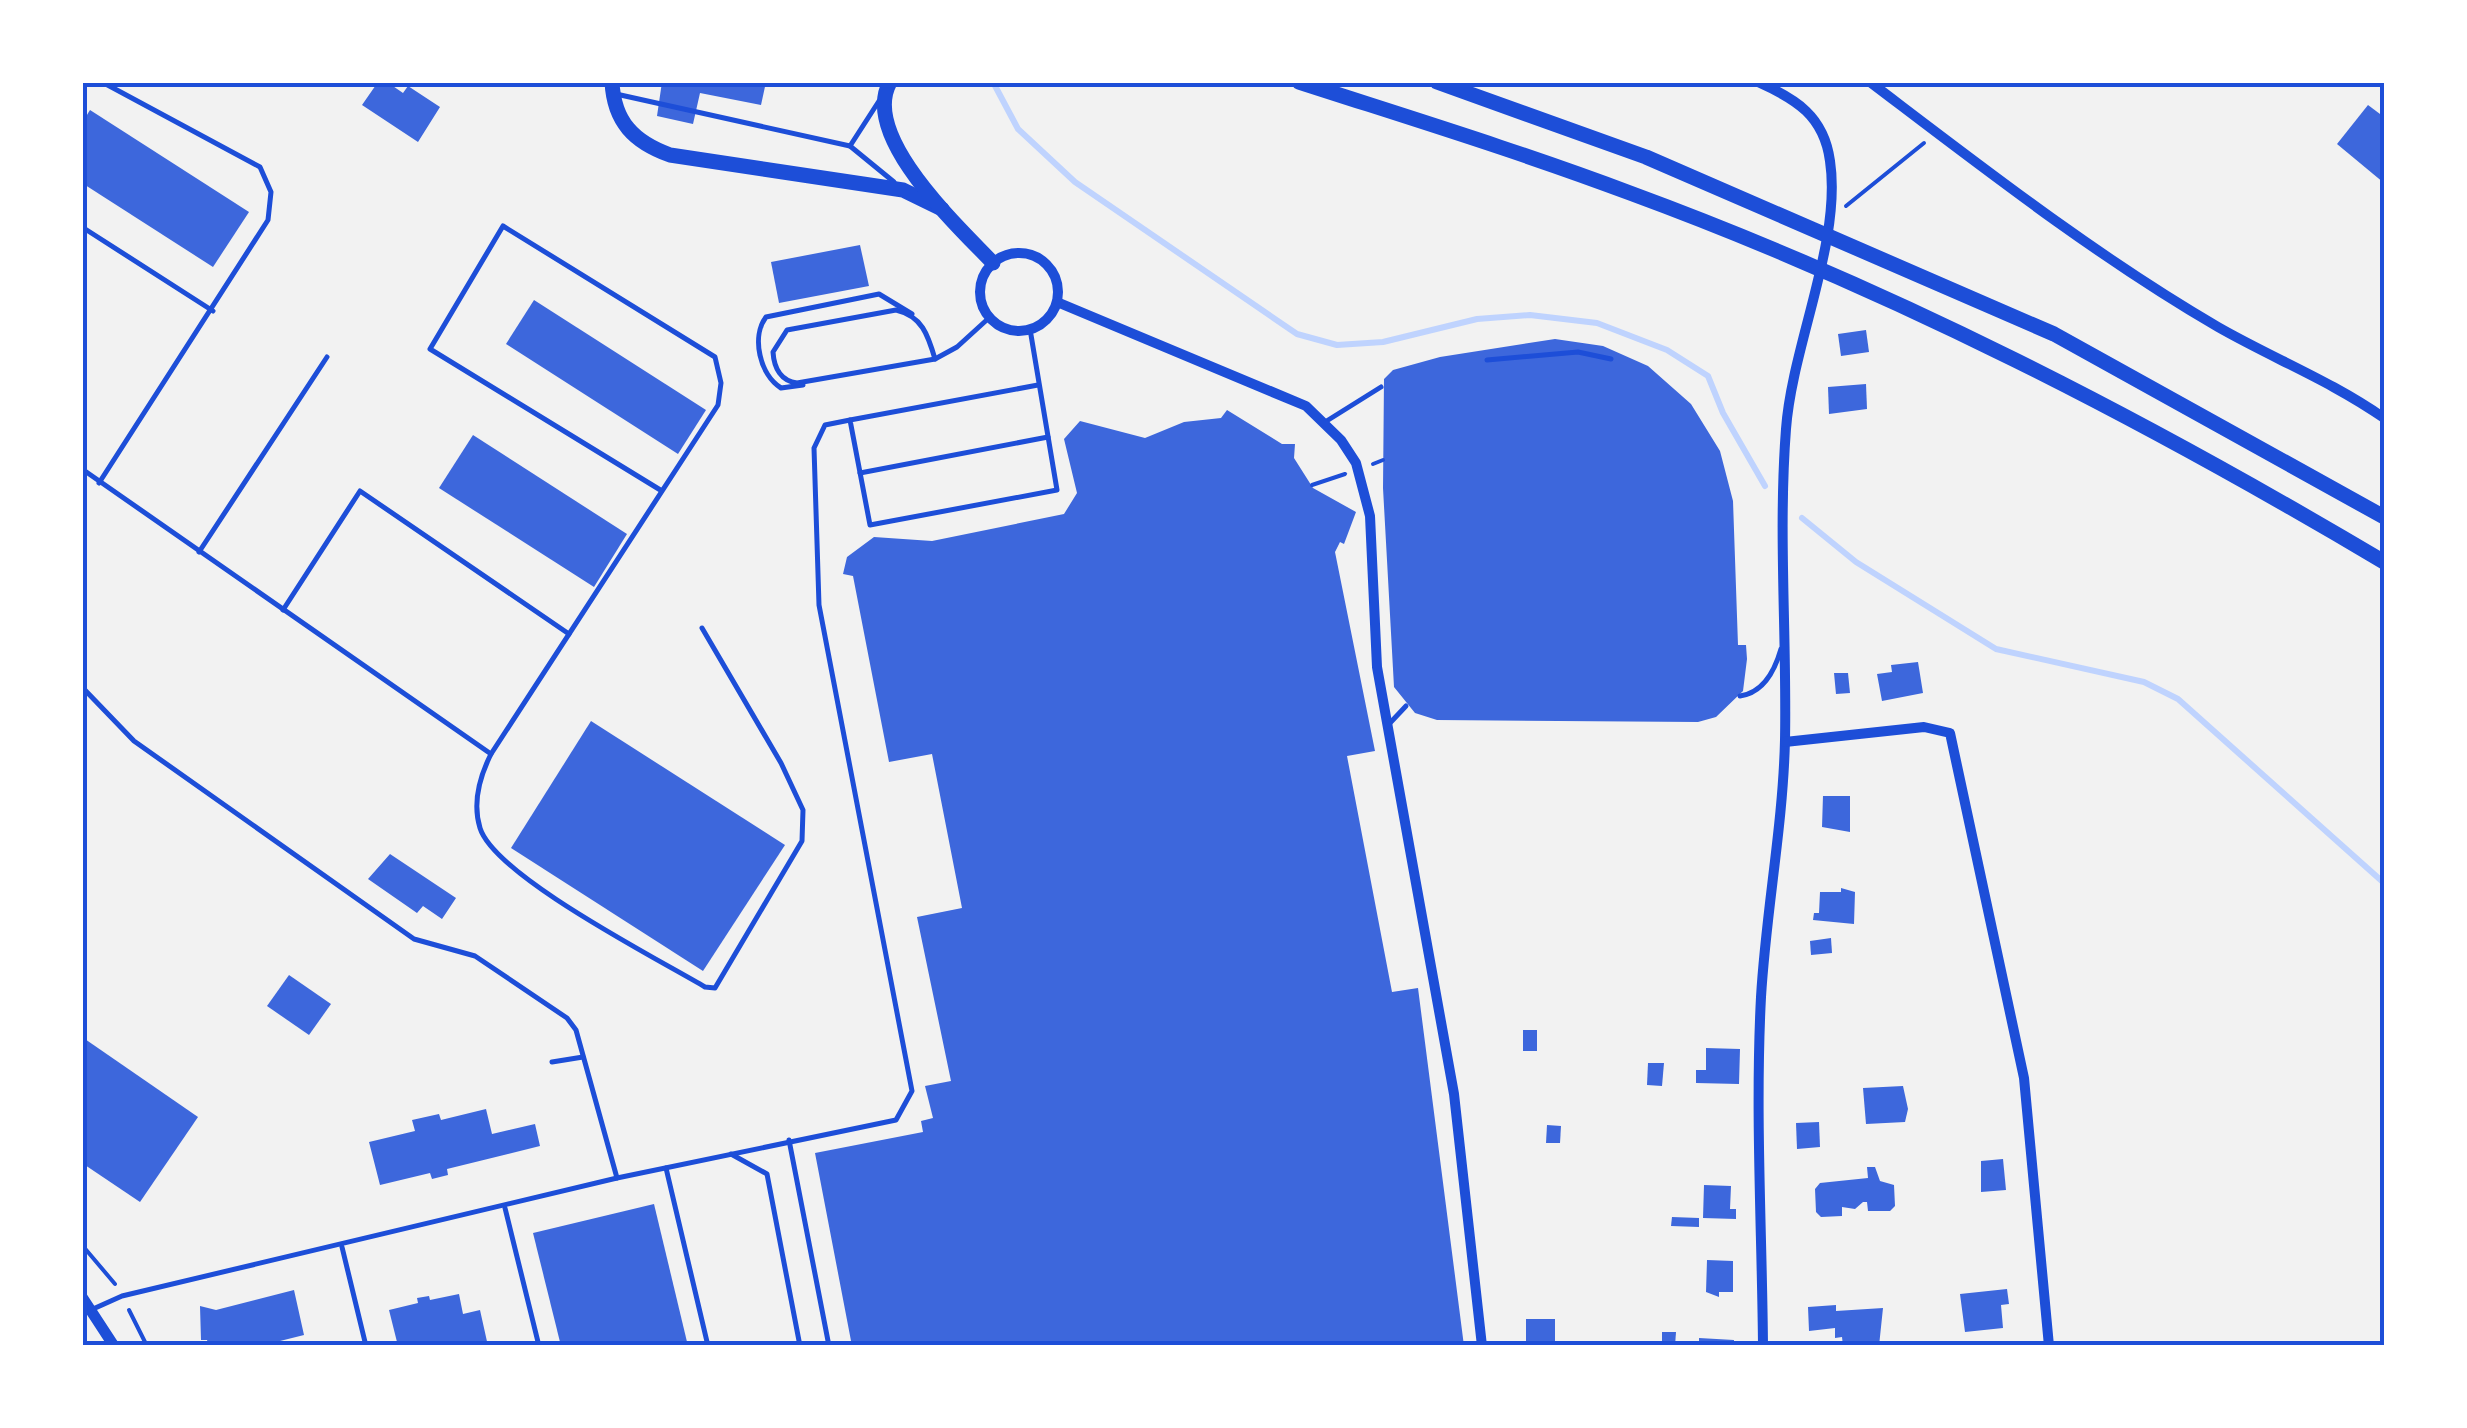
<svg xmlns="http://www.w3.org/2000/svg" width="2467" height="1428" font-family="'DM Sans',sans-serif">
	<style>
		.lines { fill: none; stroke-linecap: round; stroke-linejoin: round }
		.stream { stroke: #bfd3fe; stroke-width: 6 }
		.building { fill: #3d67dc }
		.path { stroke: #1d4ed8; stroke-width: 4 }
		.service { stroke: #1d4ed8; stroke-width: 5 }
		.minor { stroke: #1d4ed8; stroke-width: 10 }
		.tertiary { stroke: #1d4ed8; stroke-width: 11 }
		.trunk { stroke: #1d4ed8; stroke-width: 15 }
		.neatline { fill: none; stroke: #1d4ed8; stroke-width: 4 }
	</style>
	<rect width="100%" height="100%" fill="#f2f2f2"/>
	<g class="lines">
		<g class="stream">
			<polyline points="993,82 1018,129 1075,182 1297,334 1337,345 1383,342 1477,319 1530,315 1597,323 1667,350 1708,376 1723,413 1765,486"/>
			<polyline points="1802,518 1856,562 1996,649 2144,682 2178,699 2384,883"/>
		</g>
	</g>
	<g class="building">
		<polygon points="378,82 387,82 403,93 408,86 440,107 418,142 362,105"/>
		<polygon points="662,82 766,82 761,105 700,93 693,124 657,116"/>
		<polygon points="2368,105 2384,117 2384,183 2337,144"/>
		<polygon points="90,110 249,212 213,267 82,183 82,123"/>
		<polygon points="860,245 869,286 779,303 771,262"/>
		<polygon points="534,300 706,410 678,454 506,344"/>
		<polygon points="1866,330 1869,352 1841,356 1838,334"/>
		<polygon points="1555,339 1603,346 1648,366 1691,404 1720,451 1733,501 1738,645 1746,645 1747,659 1743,691 1716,717 1698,722 1437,720 1415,713 1394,687 1383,488 1384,379 1393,370 1440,357"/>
		<polygon points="1866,384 1867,409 1829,414 1828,387"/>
		<polygon points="1227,410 1282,444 1295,444 1294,458 1313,488 1356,512 1344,544 1340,542 1335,552 1375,751 1347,756 1392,992 1418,988 1464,1346 852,1346 815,1153 923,1132 921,1121 933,1118 925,1086 951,1081 917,917 962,908 932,754 889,762 853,576 843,574 847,557 874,537 932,541 1064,514 1077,493 1064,439 1080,421 1145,438 1184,422 1221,418"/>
		<polygon points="473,435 627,534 594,587 439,488"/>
		<polygon points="1918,662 1923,693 1882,701 1877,674 1892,672 1891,665"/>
		<polygon points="1834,673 1848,673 1850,693 1836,694"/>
		<polygon points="591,721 785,845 703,971 511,848"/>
		<polygon points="1823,796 1850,796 1850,832 1822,827"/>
		<polygon points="390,854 456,898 442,919 423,906 417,913 368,879"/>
		<polygon points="1841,888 1855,892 1854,924 1813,920 1814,913 1819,913 1820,892 1841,892"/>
		<polygon points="1831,938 1832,953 1811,955 1810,941"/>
		<polygon points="289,975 331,1004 309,1035 267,1006"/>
		<rect x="1523" y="1030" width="14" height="21"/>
		<polygon points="82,1037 198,1117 140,1202 82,1163"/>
		<polygon points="1706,1048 1740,1049 1739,1084 1696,1083 1696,1070 1706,1070"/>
		<polygon points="1648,1063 1664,1063 1662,1086 1647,1085"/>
		<polygon points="1903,1086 1908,1109 1905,1122 1866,1124 1863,1088"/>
		<polygon points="486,1109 492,1134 535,1124 540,1146 447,1169 448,1175 432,1179 430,1173 380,1185 369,1142 415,1131 412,1120 439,1114 441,1120"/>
		<polygon points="1819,1122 1820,1147 1797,1149 1796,1123"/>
		<polygon points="1547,1125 1561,1126 1560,1143 1546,1143"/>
		<polygon points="2003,1159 2006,1190 1981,1192 1981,1161"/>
		<polygon points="1867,1167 1875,1167 1880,1181 1894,1185 1895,1206 1890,1211 1868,1211 1867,1202 1863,1202 1855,1209 1842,1207 1842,1216 1821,1217 1816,1212 1815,1189 1820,1183 1868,1178"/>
		<polygon points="1704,1185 1731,1186 1730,1209 1736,1209 1736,1219 1703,1218"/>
		<polygon points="654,1204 688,1346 561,1346 533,1233"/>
		<polygon points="1672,1217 1699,1218 1699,1227 1671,1226"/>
		<polygon points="1707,1260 1733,1261 1733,1292 1719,1292 1719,1297 1706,1292"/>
		<polygon points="2007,1289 2009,1304 2001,1305 2003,1328 1965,1332 1960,1294"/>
		<polygon points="294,1290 304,1335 260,1346 209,1346 207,1340 201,1340 200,1306 216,1310"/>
		<polygon points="459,1294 463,1314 480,1310 488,1346 398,1346 389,1310 418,1303 417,1298 429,1296 430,1300"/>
		<polygon points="1836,1305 1836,1311 1883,1308 1879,1346 1843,1346 1842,1337 1835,1338 1835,1328 1809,1331 1808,1307"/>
		<rect x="1526" y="1319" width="29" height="26"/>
		<polygon points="1662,1332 1676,1332 1675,1346 1662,1346"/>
		<polygon points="1699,1338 1734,1340 1734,1346 1699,1346"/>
	</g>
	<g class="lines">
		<g class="path">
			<polyline points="1846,206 1924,143"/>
			<polyline points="1373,464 1383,460"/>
			<polyline points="1312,485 1345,474"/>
			<polyline points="82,1245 115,1284"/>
			<polyline points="129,1310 147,1346"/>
		</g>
		<g class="service">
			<polyline points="616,94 850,146 879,101"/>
			<polyline points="850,146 894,182"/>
			<polyline points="82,227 213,311"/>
			<path d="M896,310C922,316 928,335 935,359L797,383C781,381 774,368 773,352L787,330Z"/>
			<polyline points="1030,329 1057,490 870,525 850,420 1038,385"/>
			<polyline points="935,359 957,347 990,317"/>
			<polyline points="1487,360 1578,352 1611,359"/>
			<path d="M803,385L781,388C760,375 751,337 766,317L879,294L912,314"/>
			<polyline points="1325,422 1381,387"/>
			<path d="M82,469L491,754C480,776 472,802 480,828C495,876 658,959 705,987L715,988L802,841L803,810L781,763L702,628"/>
			<polyline points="860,473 1048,437"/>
			<polyline points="99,483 268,220 271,192 260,167 102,82"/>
			<polyline points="199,552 327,357"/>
			<polyline points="283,610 360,491 569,634"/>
			<polyline points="82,687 134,741 414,939 475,956 567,1018 576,1030 617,1178"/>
			<path d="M1740,696C1763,693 1775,670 1781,649"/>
			<polyline points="1390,723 1406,706"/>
			<polyline points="491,754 718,405 721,383 715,357 503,226 430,349 662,491"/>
			<polyline points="552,1062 583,1057"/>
			<polyline points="789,1140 829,1346"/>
			<polyline points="731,1154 767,1174 800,1346"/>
			<polyline points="666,1168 708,1346"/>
			<polyline points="505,1208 539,1346"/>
			<polyline points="342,1247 366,1346"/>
			<polyline points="93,1309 122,1296 617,1178 896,1120 912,1091 819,605 814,448 825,425 850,420"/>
		</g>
		<g class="minor">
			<path d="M1758,82C1796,99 1824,116 1830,161C1842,241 1792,346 1786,429C1778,533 1787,636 1785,740C1783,826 1766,911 1761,997C1755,1112 1762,1230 1763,1346"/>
			<path d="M1870,82C1982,167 2096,256 2218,327C2274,359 2331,381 2384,418"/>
			<circle cx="1019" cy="292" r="39"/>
			<polyline points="1057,302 1306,406 1341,440 1356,463 1370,516 1377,667 1454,1094 1482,1346"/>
			<polyline points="1785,742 1924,727 1950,733 2024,1078 2049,1346"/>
		</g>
		<polyline class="tertiary" points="82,1297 114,1346"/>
		<g class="trunk">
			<path d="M612,82C614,122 634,142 670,155L903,190L942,209"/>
			<path d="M890,82C860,136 958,226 993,263"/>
			<path d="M1299,82C1410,118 1521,152 1630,193C1894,290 2143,419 2384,562"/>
			<polyline points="1437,82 1646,157 2054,334 2384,517"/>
		</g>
	</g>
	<rect width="2467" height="1428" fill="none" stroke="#ffffff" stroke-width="170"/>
	<rect x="85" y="85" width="2297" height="1258" class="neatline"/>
</svg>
